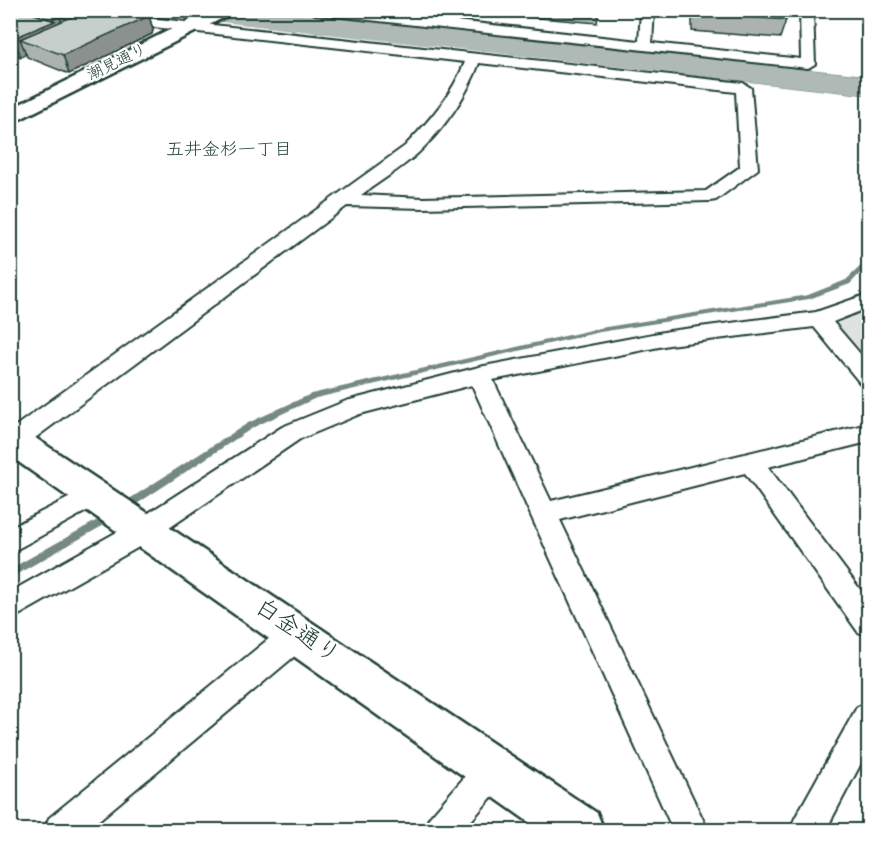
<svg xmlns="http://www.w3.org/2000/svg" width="879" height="841" font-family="'Gochi Hand','Klee One',sans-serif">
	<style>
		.green { fill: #dee3e2; stroke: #7e908b; stroke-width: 1.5 }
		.water { fill: #afbab7; stroke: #758883; stroke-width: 1.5 }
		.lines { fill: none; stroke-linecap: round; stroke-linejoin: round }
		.shore { stroke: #596f68; stroke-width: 1.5 }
		.stream { fill: #758883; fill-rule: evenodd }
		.river { fill: #afbab7; fill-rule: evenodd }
		.street-casing { stroke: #1f3d34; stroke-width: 4 }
		.secondary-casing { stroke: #1f3d34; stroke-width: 5 }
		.street { fill: #fff; fill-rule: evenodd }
		.secondary { fill: #fff; fill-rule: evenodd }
		.wall { fill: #abb2af; stroke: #1f3d34; stroke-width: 1.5 }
		.shaded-wall { fill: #8b918f; stroke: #1f3d34; stroke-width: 1.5 }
		.building { fill: #c7cfcc; stroke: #1f3d34; stroke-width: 1.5 }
		.labels { text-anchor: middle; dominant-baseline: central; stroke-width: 4.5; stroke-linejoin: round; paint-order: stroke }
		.far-street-label { font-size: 16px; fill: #1f3d34; stroke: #fff }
		.far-neighbourhood-label { font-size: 18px; fill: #1f3d34; stroke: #fff }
		.near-street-label { font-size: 24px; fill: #1f3d34; stroke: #fff }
	</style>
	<rect width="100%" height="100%" fill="#fff"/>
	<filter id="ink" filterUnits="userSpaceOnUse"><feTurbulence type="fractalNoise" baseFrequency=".0167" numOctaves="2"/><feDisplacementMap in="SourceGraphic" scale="12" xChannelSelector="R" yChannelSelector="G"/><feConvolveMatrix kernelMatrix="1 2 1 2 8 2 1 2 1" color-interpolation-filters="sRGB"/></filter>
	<g filter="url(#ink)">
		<polygon class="green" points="868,301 868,377 819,319"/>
		<polygon class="water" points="655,54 868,76 868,95 678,73"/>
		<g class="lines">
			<polyline class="shore" points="868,82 755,70 752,73 754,76 868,89"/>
			<g class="stream">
				<polygon points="868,260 868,265 850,284 809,299 600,332 316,398 254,427 126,511 123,512 120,511 118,508 120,505 248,423 311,394 600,328 808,295 846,280 866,261"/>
				<polygon points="110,513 113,514 115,517 113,520 10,578 10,569"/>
			</g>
			<polygon class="river" points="172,10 265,10 868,76 868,95 185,18 175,16"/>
			<defs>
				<g id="street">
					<path d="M31,10H77L743,83L751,88L758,169L716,200L710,201L423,208L347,206L23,447L10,448V430L405,146C429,121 452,95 465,62L37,14ZM479,63L736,92L740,167L706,191L423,198L361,195C379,182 400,169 417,154C443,130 467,96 479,63Z"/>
					<polygon points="309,10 356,10 639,41 641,10 654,10 652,43 801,59 800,10 813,10 815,64 808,68 315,14"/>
					<polygon points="868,294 868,308 833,322 868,363 868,385 860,383 814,327 669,345 493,380 551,501 868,424 868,442 768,467 868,600 868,636 858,632 745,473 560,520 708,830 673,830 472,385 360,414 300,439 153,539 10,620 10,592 133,523 282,427 346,401 479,367 669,331 816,312"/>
					<polygon points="94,485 103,488 107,495 103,502 10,553 10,528"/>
					<polygon points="298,620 309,624 313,634 309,644 87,830 44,830 49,818 287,624"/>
					<polygon points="868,702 868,750 826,830 790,830 795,818 857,707"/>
					<polygon points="493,753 505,758 510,770 505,782 463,830 424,830 429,818 481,758"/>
				</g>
				<g id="secondary">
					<polygon points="210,10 234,10 231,14 10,124 10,109"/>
					<polygon points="10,425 22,429 597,813 604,830 540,830 10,456"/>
				</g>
			</defs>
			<use href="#street" class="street-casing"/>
			<use href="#secondary" class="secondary-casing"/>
			<use href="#street" class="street"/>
			<use href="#secondary" class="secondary"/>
		</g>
		<g class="wall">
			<polygon points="10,10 38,10 39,11 60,16 61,22 114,14 131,12 148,12 153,30 152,34 69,74 27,57 26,54 21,57 10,53"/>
			<polygon points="517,10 599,10 597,23 517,16"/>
			<polygon points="692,10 784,10 786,20 780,38 692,31"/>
		</g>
		<g class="shaded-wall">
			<polygon points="37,10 38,10 44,26 47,21 60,16 62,23 20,39 26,54 21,57 14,38 31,13"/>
			<polygon points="148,12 153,30 152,34 69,74 63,55"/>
		</g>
		<g class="building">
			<polygon points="10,10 37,10 31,13 55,21 14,38 10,37"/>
			<polygon points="50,10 60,16 52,20 40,16 39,11"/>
			<polygon points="88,10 103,10 114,14 123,10 131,12 135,10 143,10 148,12 147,17 63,55 20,39"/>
			<polygon points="696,10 784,10 786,20 696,13"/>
		</g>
	</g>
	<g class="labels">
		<g class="far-street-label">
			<text transform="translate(118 64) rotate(-26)">潮見通り</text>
		</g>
		<g class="far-neighbourhood-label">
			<text x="229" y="151">五井金杉一丁目</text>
		</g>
		<g class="near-street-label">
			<text transform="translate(296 633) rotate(34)">白金通り</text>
		</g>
	</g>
	<rect width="879" height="841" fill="none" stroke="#fff" stroke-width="36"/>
	<rect x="18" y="18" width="843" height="805" fill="none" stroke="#1f3d34" stroke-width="2" filter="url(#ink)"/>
</svg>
